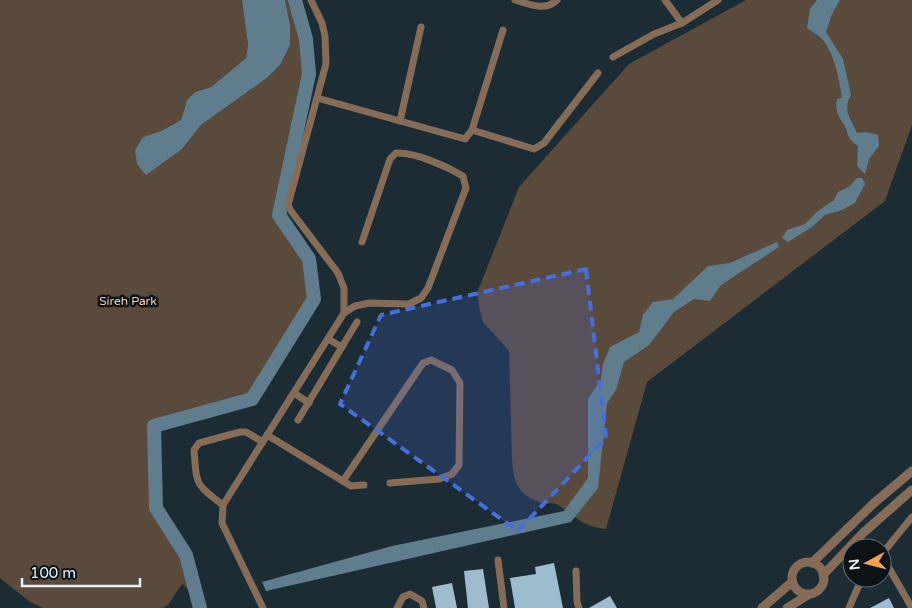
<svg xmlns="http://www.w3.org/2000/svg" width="912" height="608" font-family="'Varela Round',sans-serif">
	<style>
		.green { fill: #5a4a3b }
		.water { fill: #5f7d8d }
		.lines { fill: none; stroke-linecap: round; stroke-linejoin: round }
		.river { stroke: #5f7d8d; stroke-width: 14 }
		.building { fill: #9dbccd }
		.minor { stroke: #866c56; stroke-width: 7 }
		.tertiary { stroke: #866c56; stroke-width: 9 }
		.marked { fill: #456ede; fill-opacity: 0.2; stroke: #456ede; stroke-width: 4; stroke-dasharray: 10 6; stroke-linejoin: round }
		.labels { text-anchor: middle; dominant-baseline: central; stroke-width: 5; stroke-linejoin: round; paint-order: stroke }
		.park-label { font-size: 12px; fill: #facda7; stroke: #0c1317 }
	</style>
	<rect width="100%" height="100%" fill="#1b2c35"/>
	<g class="green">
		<polygon points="0,0 242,0 248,45 246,58 211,87 195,92 187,100 181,120 161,131 143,137 182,149 201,125 267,78 280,65 290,24 285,0 295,0 306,39 309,74 279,215 309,259 314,299 252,399 154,426 156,508 186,555 198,598 182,584 168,605 163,608 43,608 30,602 0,578"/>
		<path d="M746,0H912V125L885,201L647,382L606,529C580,526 578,517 558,505C554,502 548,504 543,503C519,497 513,482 512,460L509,351L483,322L480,311L477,293L519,187L629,64Z"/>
	</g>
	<g class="water">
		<polygon points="242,0 285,0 290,24 290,45 280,65 267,78 201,125 182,149 146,175 137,164 135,150 143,137 161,131 181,120 187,100 195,92 211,87 246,58 248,45"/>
		<path d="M817,0H840L832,14L826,32L843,59L851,95C842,110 851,119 857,133L866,132L878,135L879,146L869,159L865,174L857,166L858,146C845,137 850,134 843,123C837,115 835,109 837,99L842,98C839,79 835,55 823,40C819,35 812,32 807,28L810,9Z"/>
		<polygon points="857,178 862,178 865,184 855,203 842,210 825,215 812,227 788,242 782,238 787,230 805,224 818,211 834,200 838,192 850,186"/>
		<polygon points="777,242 779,247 721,285 710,301 694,299 674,312 649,345 624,362 616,390 607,403 598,488 571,522 266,591 262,582 392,546 564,511 588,478 588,399 601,379 603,364 610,347 639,332 643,315 653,302 673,299 708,266 730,263"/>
	</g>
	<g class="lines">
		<polyline class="river" points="200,608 186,555 156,508 154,426 252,399 314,299 309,259 279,215 309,74 306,39 295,0"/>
	</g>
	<g class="building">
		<polygon points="554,563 563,608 515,608 510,578 536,574 535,567"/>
		<polygon points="483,569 489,608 468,608 464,571"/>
		<polygon points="452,583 457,608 436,608 432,587"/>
		<polygon points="610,596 617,608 589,608"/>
		<polygon points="889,598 894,608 870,608"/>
	</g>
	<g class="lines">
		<g class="minor">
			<polyline points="311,0 322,23 325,36 326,64 288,205 291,211 338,273 344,288 344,313"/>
			<path d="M515,0C529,4 545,12 557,0"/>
			<polyline points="665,0 682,23"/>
			<polyline points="613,57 654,34 682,23 718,0"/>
			<polyline points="317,98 465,139 472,130 503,30"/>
			<polyline points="400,121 421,27"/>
			<polyline points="472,130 534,149 544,143 598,73"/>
			<polyline points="328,339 342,347"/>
			<polyline points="294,393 309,403"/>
			<polyline points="298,420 357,322"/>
			<polyline points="267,435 351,486 364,485"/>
			<polyline points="343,481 423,363 431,360 452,370 460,383 459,465 452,474 439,479 390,483"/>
			<path d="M223,505C194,483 197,485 194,450L199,443L240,432H246L263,442"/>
			<polyline points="882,554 912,517"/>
			<polyline points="882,556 912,608"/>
			<polyline points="498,560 504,608"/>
			<polyline points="576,571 577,602 579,608"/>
			<path d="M263,608L222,523L223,505L344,313L355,306L369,303L409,304L421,298L428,288L466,188L463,176C446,166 415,152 396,153L390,159L362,242"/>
			<polyline points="397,608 403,597 410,594 422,601 424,608"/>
			<polyline points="849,608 858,587 865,578"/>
		</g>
		<g class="tertiary">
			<circle cx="808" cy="578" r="16"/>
			<polyline points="812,563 874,503 912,471"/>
			<polyline points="823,575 863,533 912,490"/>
			<polyline points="762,608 792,582"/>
			<polyline points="787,608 808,595"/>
		</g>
	</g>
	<path class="marked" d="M586,269L606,438L518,531L340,404L381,315Z"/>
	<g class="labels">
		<g class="park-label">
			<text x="128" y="301">Sireh Park</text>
		</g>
	</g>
	<g transform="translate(867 563) rotate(263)"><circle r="24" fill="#0c1317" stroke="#636b70"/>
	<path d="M0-4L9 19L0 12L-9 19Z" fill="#f8a14a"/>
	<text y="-8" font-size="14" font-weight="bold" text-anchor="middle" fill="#e5f0f6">N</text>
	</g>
	<path d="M22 578v8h118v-8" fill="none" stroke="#e5f0f6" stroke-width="2.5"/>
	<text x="30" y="578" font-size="15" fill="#e5f0f6" stroke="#0c1317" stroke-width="4" paint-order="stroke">100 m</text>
</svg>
